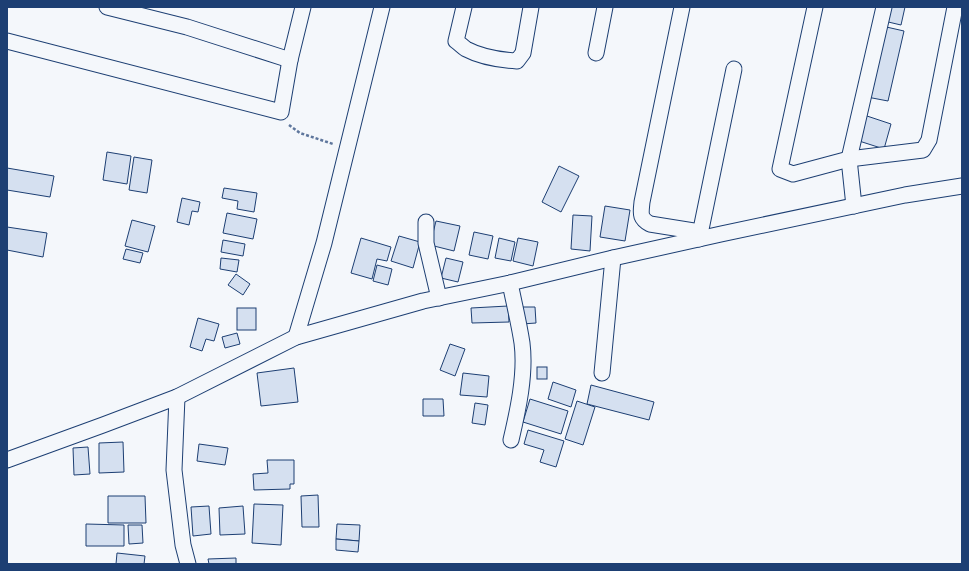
<svg xmlns="http://www.w3.org/2000/svg" width="969" height="571" font-family="Overpass,sans-serif">
	<style>
		.building { fill: #d5e0f0; stroke: #1d3f73 }
		.lines { fill: none; stroke-linecap: round; stroke-linejoin: round }
		.street-casing { stroke: #1d3f73; stroke-width: 17 }
		.path { stroke: #5e769c; stroke-width: 2.5; stroke-dasharray: 3 2; stroke-linecap: butt }
		.street { stroke: #f4f7fb; stroke-width: 15 }
	</style>
	<rect width="100%" height="100%" fill="#f4f7fb"/>
	<g class="building">
		<polygon points="887,7 905,7 901,25 884,21"/>
		<polygon points="882,26 904,31 888,101 867,97"/>
		<polygon points="864,115 891,124 884,149 856,140"/>
		<polygon points="107,152 131,156 127,184 103,180"/>
		<polygon points="134,157 152,160 147,193 129,190"/>
		<polygon points="559,166 579,176 561,212 542,202"/>
		<polygon points="7,168 54,176 50,197 7,190"/>
		<polygon points="224,188 257,193 254,212 237,209 238,201 222,198"/>
		<polygon points="182,198 200,202 198,212 192,211 189,225 177,222"/>
		<polygon points="605,206 630,210 625,241 600,237"/>
		<polygon points="227,213 257,219 253,239 223,233"/>
		<polygon points="573,215 592,216 590,251 571,249"/>
		<polygon points="132,220 155,226 148,252 125,246"/>
		<polygon points="436,221 460,226 454,251 430,245"/>
		<polygon points="7,227 47,233 43,257 7,250"/>
		<polygon points="474,232 493,236 488,259 469,255"/>
		<polygon points="399,236 420,242 413,268 391,261"/>
		<polygon points="361,238 391,247 387,261 377,259 372,279 351,273"/>
		<polygon points="499,238 515,242 511,261 495,258"/>
		<polygon points="518,238 538,242 533,266 513,261"/>
		<polygon points="223,240 245,244 243,256 221,252"/>
		<polygon points="126,249 143,253 140,263 123,259"/>
		<polygon points="221,258 239,260 237,272 220,269"/>
		<polygon points="446,258 463,262 458,282 441,278"/>
		<polygon points="377,265 392,269 388,285 373,281"/>
		<polygon points="236,274 250,284 243,295 228,285"/>
		<polygon points="508,306 509,322 472,323 471,308"/>
		<polygon points="522,307 535,307 536,323 522,324"/>
		<rect x="237" y="308" width="19" height="22"/>
		<polygon points="198,318 219,324 214,341 206,339 202,351 190,347"/>
		<polygon points="237,333 240,344 225,348 222,337"/>
		<polygon points="450,344 465,349 455,376 440,370"/>
		<rect x="537" y="367" width="10" height="12"/>
		<polygon points="294,368 298,402 261,406 257,373"/>
		<polygon points="463,373 489,376 487,397 460,395"/>
		<polygon points="553,382 576,390 571,407 548,399"/>
		<polygon points="591,385 654,402 649,420 587,404"/>
		<polygon points="423,399 443,399 444,416 423,416"/>
		<polygon points="530,399 568,411 561,434 523,422"/>
		<polygon points="577,401 595,407 583,445 565,439"/>
		<polygon points="475,403 488,405 485,425 472,423"/>
		<polygon points="528,430 564,441 556,467 540,462 544,450 524,444"/>
		<polygon points="123,442 124,472 99,473 99,443"/>
		<polygon points="199,444 228,448 225,465 197,461"/>
		<polygon points="88,447 90,474 74,475 73,448"/>
		<polygon points="267,460 294,460 294,484 290,484 290,489 254,490 253,474 268,473"/>
		<polygon points="318,495 319,527 302,527 301,496"/>
		<polygon points="108,496 145,496 146,523 108,523"/>
		<polygon points="254,504 283,505 281,545 252,543"/>
		<polygon points="209,506 211,534 193,536 191,507"/>
		<polygon points="243,506 245,534 220,535 219,508"/>
		<polygon points="86,524 124,525 124,546 86,546"/>
		<polygon points="337,524 360,525 359,541 336,539"/>
		<polygon points="128,525 142,525 143,543 129,544"/>
		<polygon points="336,539 359,541 358,552 336,550"/>
		<polygon points="117,553 145,556 144,564 116,564"/>
		<polygon points="236,558 236,564 209,564 208,559"/>
	</g>
	<g class="lines">
		<defs>
			<g id="street">
				<polyline points="107,7 187,27 290,60"/>
				<path d="M464,7L456,41C459,43 463,47 466,49C481,57 500,60 517,61L523,53L531,7"/>
				<path d="M682,7L642,202C641,213 639,218 650,224L700,232"/>
				<polyline points="815,7 780,169 793,174 849,159 923,150 929,140 955,7"/>
				<polyline points="7,41 281,112 290,60 303,7"/>
				<polyline points="596,53 605,7"/>
				<polyline points="854,206 849,159 884,7"/>
				<polyline points="426,222 426,243 439,298"/>
				<polyline points="699,239 734,69"/>
				<path d="M510,283C514,303 519,323 522,343C526,374 518,410 511,440"/>
				<polyline points="296,337 324,243 382,7"/>
				<polyline points="602,373 613,258"/>
				<polyline points="177,397 174,470 183,545 188,564"/>
				<polyline points="7,460 103,425 177,397 296,337 423,301 510,283 613,258 721,234 905,195 962,186"/>
			</g>
		</defs>
		<use href="#street" class="street-casing"/>
		<polyline class="path" points="289,125 300,133 333,144"/>
		<use href="#street" class="street"/>
	</g>
	<rect width="969" height="571" fill="none" stroke="#1d3f73" stroke-width="16"/>
</svg>
